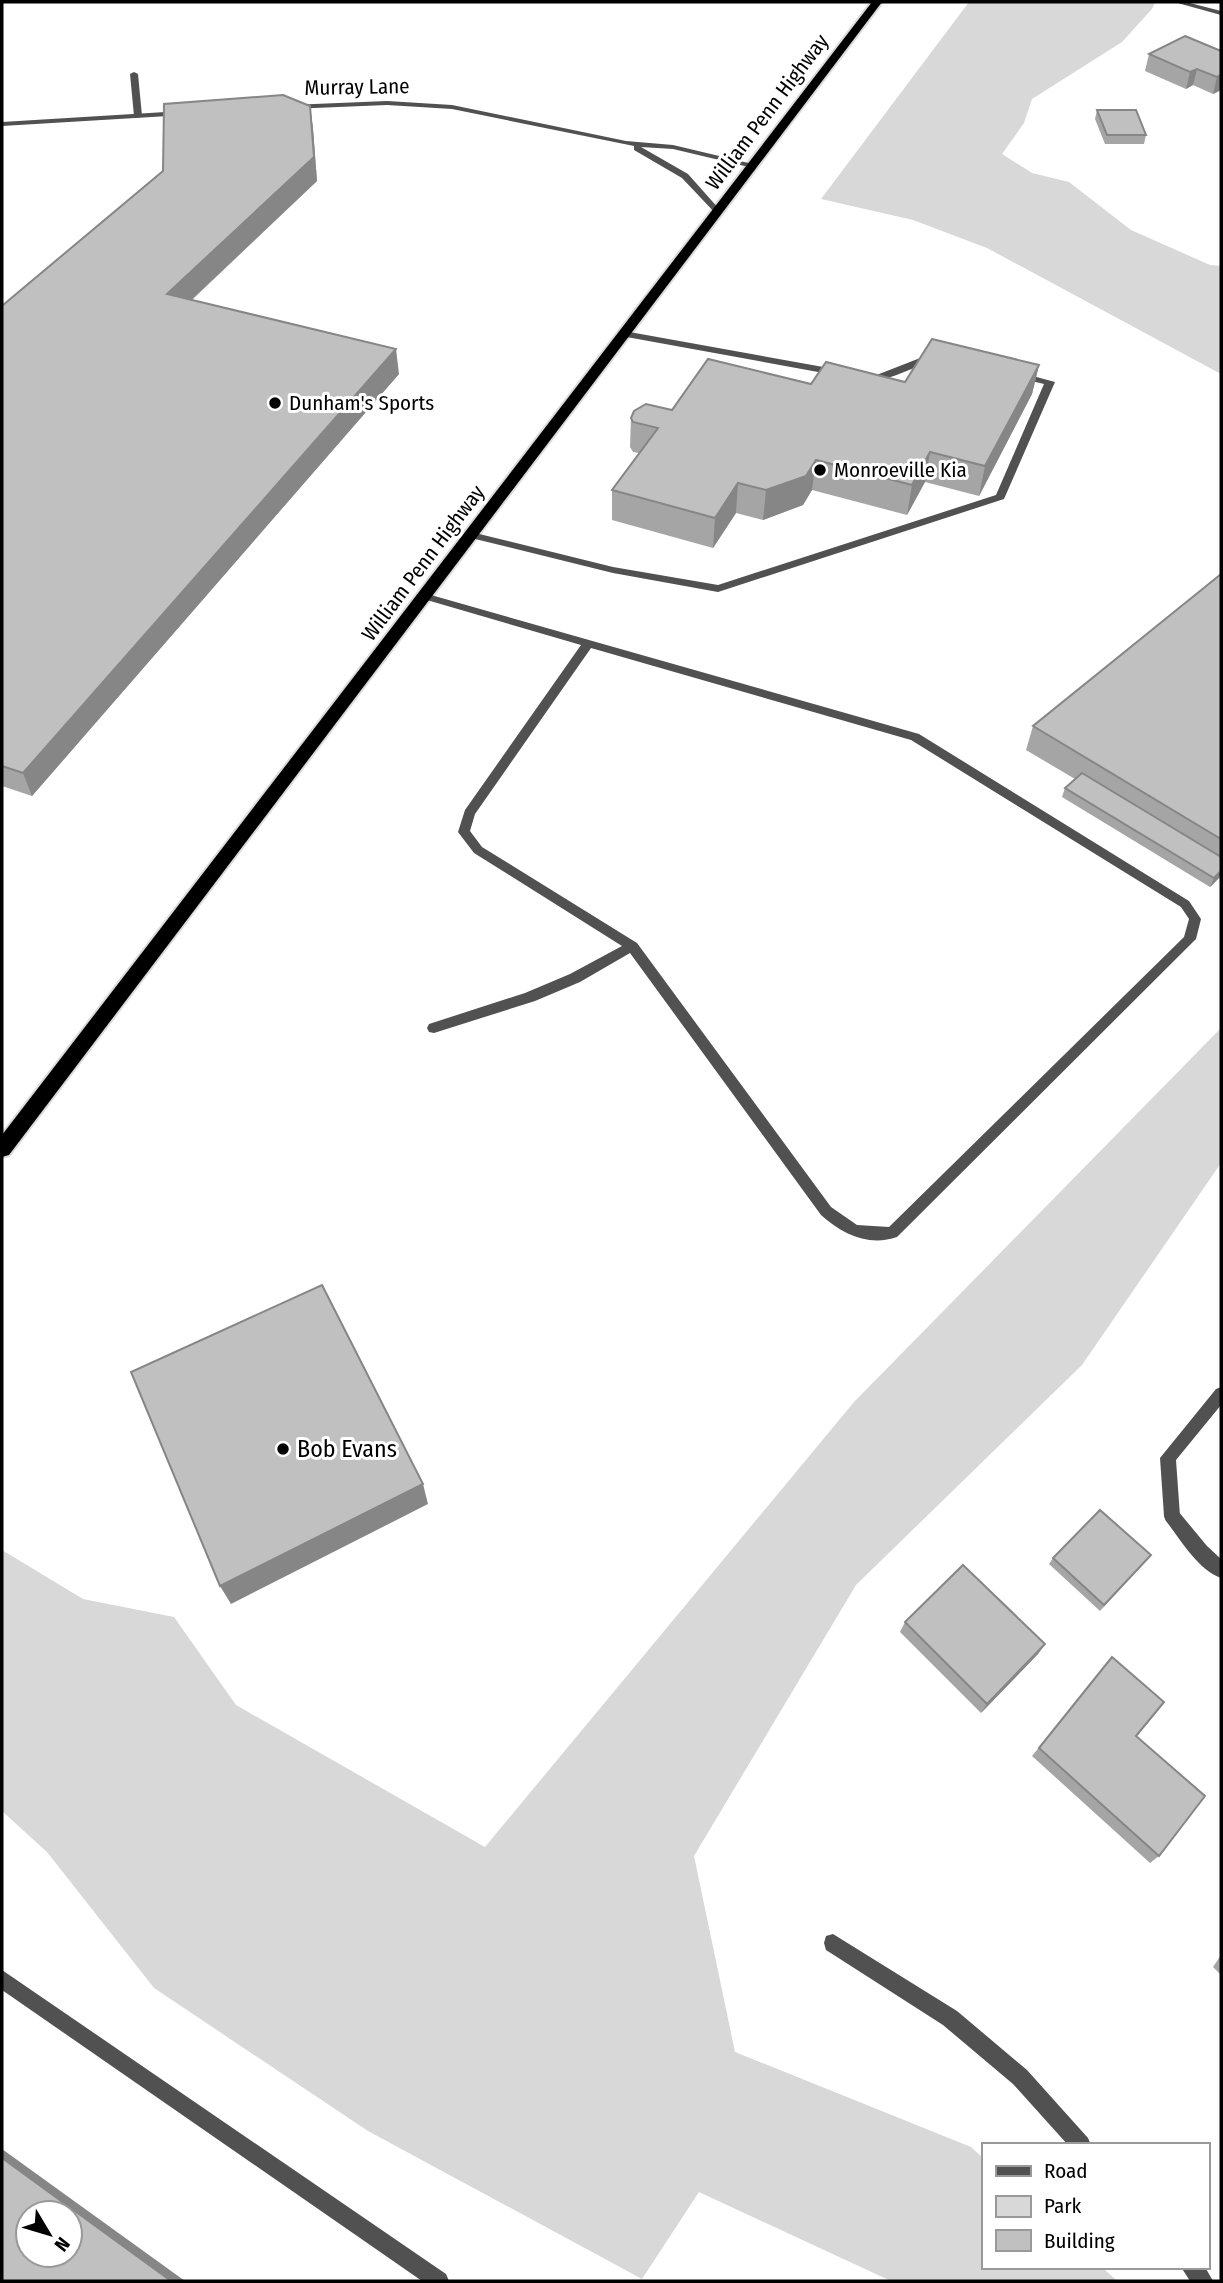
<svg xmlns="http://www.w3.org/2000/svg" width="1223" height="2283" font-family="'Fira Sans Condensed',sans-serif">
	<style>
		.green { fill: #d8d8d8 }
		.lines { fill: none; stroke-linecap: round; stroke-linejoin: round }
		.trunk-casing { stroke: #dbdbdb; stroke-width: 4 }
		.service { fill: #515151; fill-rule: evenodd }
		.minor { fill: #515151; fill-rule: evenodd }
		.trunk { fill: #000; fill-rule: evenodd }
		.wall { fill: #a5a5a5 }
		.shaded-wall { fill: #868686 }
		.building { fill: #c0c0c0; stroke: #868686; stroke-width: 2; fill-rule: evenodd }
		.poi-dot { fill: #000; stroke: #fff; stroke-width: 2.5 }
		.labels { text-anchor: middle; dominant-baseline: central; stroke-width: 6; stroke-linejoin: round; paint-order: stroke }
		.far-street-label { font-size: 21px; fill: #000; stroke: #fff }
		.far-poi-label { font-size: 21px; fill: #000; stroke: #fff; text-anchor: start }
		.poi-label { font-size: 24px; fill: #000; stroke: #fff; text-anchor: start }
	</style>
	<rect width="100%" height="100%" fill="#fff"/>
	<g class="green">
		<polygon points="969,2 1155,2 1152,9 1122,42 1032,99 1024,123 1002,154 1032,173 1069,182 1131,230 1210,265 1221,266 1221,374 987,248 913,220 821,199"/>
		<polygon points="1221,1028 1221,1163 1082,1365 856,1585 694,1856 735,2052 971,2147 983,2158 983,2267 1102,2267 1117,2281 891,2281 699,2192 642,2279 368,2131 154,1988 47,1852 2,1811 2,1550 83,1599 174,1617 236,1705 485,1847 854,1402"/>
	</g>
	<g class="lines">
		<defs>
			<polygon id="trunk" points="872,2 882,2 9,1155 2,1157 2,1135"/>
		</defs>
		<use href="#trunk" class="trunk-casing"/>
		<g class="service">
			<polygon points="134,72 138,74 142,116 138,118 134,116 130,74"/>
			<polygon points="624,331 840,370 845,373 840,376 621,336 619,334"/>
			<path d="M933,353L938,356L936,358C916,366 877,389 858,377L863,374L874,376Z"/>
			<polygon points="1018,372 1055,382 1004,499 718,592 613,573 467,537 466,535 471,532 613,567 718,585 996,495 1044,384 1015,377 1015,373"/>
			<path d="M424,593L919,734L1189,901L1201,919L1196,939L897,1237C869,1247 842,1234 821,1215L630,953L580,982L535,1001L434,1033L429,1032L427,1028L429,1024L525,993L570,974L622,946L474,853L458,832L465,810L581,645L420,598V594ZM591,648L911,740L1181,907L1189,919L1184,937L889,1227L857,1225L831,1207L637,943L482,847L470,831L475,814Z"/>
			<polygon points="1221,1387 1221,1405 1176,1460 1180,1516 1178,1521 1172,1524 1166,1521 1164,1516 1160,1458 1216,1389"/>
			<polygon points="2,1970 446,2274 449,2281 422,2281 2,1990"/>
		</g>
		<g class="minor">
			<polygon points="1174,2 1186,2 1221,11 1221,15"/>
			<polygon points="387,101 452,105 626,141 673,145 757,165 753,168 673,149 641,147 688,174 720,210 720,214 717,215 682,178 634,150 634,146 452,109 387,105 290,109 286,107 290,105"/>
			<polygon points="182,111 185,111 185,115 2,126 2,122"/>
			<path d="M1172,1508L1178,1511L1207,1546L1221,1559V1578C1198,1570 1181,1540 1166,1521L1164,1516L1166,1511Z"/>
			<polygon points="833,1934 957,2011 1027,2070 1088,2138 1091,2145 1068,2145 1013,2084 943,2025 826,1950 824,1943 826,1936"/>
			<polygon points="1181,2267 1205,2267 1213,2281 1190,2281"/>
		</g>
		<use href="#trunk" class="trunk"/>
	</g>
	<g class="wall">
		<polygon points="1221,51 1221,90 1213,94 1193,85 1186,89 1145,71 1149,54"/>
		<polygon points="310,106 313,129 317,181 192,300 399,374 32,796 2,786 2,305 3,305 163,171"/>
		<polygon points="1097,110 1146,135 1144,144 1105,144 1095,119"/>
		<polygon points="1039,365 1032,394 979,496 925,482 907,515 812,490 803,505 763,520 736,513 713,548 612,520 612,490 639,453 633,452 630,447 631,418 811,384 905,382"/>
		<polygon points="1221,574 1221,876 1210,887 1062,797 1065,788 1075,779 1026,750 1033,726"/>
		<polygon points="1053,1558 1146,1561 1100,1611 1049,1564"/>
		<polygon points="905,1622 1045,1644 1038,1654 981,1713 900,1632"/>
		<polygon points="1112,1657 1136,1736 1159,1856 1150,1863 1032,1756"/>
		<polygon points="1221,1955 1221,1975 1213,1967"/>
	</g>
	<g class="shaded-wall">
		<polygon points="1197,69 1193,85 1186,89 1190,72"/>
		<polygon points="1221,75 1221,90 1213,94 1217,77"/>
		<polygon points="310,106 313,129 317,181 172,318 167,294"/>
		<polygon points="396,349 399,374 32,796 23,773"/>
		<polygon points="1039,365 1032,394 979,496 985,466"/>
		<polygon points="930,452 925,482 907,515 912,485"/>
		<polygon points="816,460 812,490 803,505 763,520 766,490"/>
		<polygon points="738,483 736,513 713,548 715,518"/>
		<polygon points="1221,871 1221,876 1210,887 1214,878"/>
		<polygon points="423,1484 428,1504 231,1604 220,1586"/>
		<polygon points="1045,1644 1038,1654 981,1713 987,1704"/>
		<polygon points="2,2149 185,2281 171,2281 2,2158"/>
	</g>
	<g class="building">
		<polygon points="1185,36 1221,51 1221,75 1217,77 1197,69 1190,72 1149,54"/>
		<polygon points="283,95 310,106 314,157 167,294 396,349 23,773 2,766 2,305 3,305 163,171 164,104"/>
		<polygon points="1097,110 1136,110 1146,135 1107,135"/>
		<polygon points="932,339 1039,365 985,466 930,452 912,485 816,460 806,476 766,490 738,483 715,518 612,490 658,428 633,422 631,418 634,411 646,404 672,410 708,359 811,384 826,362 905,382"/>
		<polygon points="1221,574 1221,839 1033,726"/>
		<polygon points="1082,773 1221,857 1221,871 1214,878 1065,788"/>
		<polygon points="322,1285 423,1484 220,1586 131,1372"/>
		<polygon points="1100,1510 1151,1555 1104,1605 1053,1558"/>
		<polygon points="963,1565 1045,1644 987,1704 905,1622"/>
		<polygon points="1112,1657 1164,1702 1136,1736 1205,1796 1159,1856 1039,1748"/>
		<path d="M2,2158L171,2281H2ZM28,2213H70V2255H28Z"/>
	</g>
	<g class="poi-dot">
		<circle cx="275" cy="403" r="7"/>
		<circle cx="820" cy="470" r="7"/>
		<circle cx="283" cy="1449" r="7"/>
	</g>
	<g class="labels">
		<g class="far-street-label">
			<text transform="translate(357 87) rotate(-1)">Murray Lane</text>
			<text transform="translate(767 112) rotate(-53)">William Penn Highway</text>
			<text transform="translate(423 563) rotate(-53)">William Penn Highway</text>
		</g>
		<g class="far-poi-label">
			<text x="289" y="403">Dunham's Sports</text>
			<text x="834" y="470">Monroeville Kia</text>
		</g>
		<g class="poi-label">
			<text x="297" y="1449">Bob Evans</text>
		</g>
	</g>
	<rect width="1223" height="2283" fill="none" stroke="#000000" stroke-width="7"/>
	<rect x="982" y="2143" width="228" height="126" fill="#ffffff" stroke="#999999" stroke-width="2"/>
	<rect x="996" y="2166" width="35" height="10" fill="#515151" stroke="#999999" stroke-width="2"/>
	<text x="1044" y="2178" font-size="21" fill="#000000">Road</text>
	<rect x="996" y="2196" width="35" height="21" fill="#d8d8d8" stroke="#999999" stroke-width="2"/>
	<text x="1044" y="2213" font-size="21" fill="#000000">Park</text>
	<rect x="996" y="2230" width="35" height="21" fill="#c0c0c0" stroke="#999999" stroke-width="2"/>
	<text x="1044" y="2248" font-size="21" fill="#000000">Building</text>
	<g transform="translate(49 2234) rotate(128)"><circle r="33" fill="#ffffff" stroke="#999999" stroke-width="2"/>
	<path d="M0-5L12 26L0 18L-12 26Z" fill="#000000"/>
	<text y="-10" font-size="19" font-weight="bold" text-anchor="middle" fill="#000000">N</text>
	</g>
</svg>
